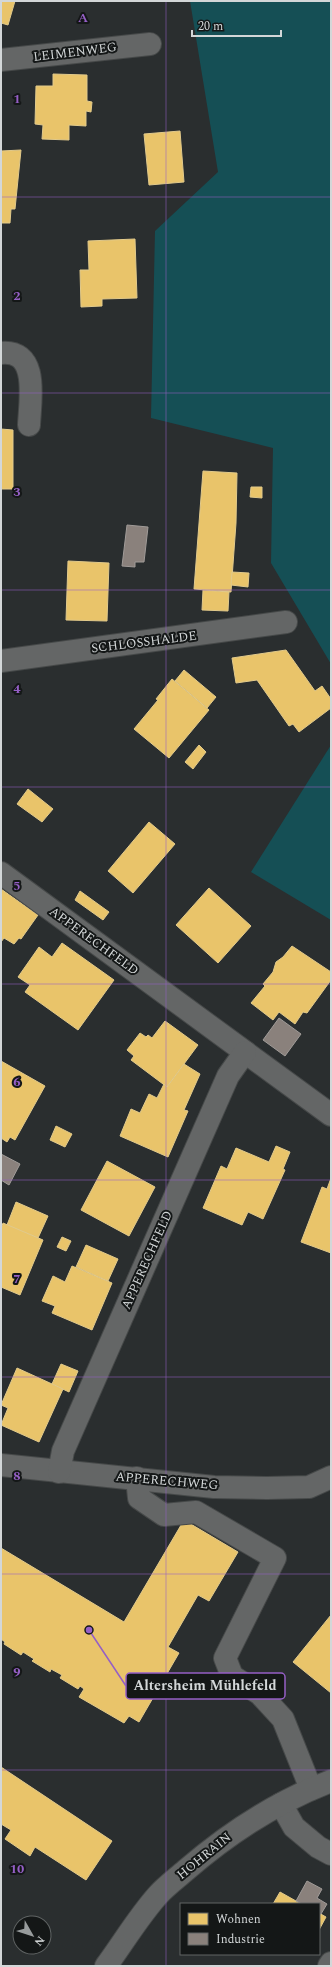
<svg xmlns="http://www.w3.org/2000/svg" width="332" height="1967" font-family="Spectral,serif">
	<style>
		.green { fill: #154f55 }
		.homes { fill: #e9c46a; stroke: #e2ca8b }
		.industry { fill: #8a817c; stroke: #a09b98 }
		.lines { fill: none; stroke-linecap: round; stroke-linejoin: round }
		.minor-casing { stroke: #464949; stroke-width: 24 }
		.minor { stroke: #646666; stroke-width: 22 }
		.grid { fill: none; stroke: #955fc6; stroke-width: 1; stroke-opacity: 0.55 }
		.labels { text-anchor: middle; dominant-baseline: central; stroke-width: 4; stroke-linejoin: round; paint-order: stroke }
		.street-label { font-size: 13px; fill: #d3d7d8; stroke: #141717 }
		.grid-label { font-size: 13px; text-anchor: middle; font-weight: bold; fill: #955fc6; stroke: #141717; stroke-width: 4; stroke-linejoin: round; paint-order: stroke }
		.leader { fill: none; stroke: #955fc6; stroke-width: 1.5 }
		.callout-dot { fill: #955fc6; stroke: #141717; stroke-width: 1.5 }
		.callout { fill: #141717; stroke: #955fc6; stroke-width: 1.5 }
		.callout-label { font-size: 14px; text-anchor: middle; font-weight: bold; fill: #d3d7d8 }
	</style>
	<rect width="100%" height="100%" fill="#2a2e2f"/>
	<g class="green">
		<polygon points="190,1 331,1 331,664 271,563 273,448 151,418 155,231 218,172"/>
		<polygon points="331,745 331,920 251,872"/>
	</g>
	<g class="homes">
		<polygon points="1,1 15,1 8,25 1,23"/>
		<polygon points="53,74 87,75 87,101 92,102 91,112 86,111 86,126 69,125 69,140 42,139 43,125 35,124 36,86 53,86"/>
		<polygon points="180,131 184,182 149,185 144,134"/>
		<polygon points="21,150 15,209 11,209 10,223 1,223 1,151"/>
		<polygon points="135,239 137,298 102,299 102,306 81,307 80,270 89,270 88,241"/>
		<polygon points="1,429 13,430 13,489 1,489"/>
		<polygon points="203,471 237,473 236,523 231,592 194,589"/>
		<polygon points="251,487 262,487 262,498 250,497"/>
		<polygon points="68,561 109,563 107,621 66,620"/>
		<polygon points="232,572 249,573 248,587 231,585"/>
		<polygon points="203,590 229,592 228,611 202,610"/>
		<polygon points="286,650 315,691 322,686 331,699 331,708 299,732 293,724 289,726 257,680 236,683 232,658"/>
		<polygon points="184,670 216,697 207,708 175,681"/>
		<polygon points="172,679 209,710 169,758 134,729 158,700 156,699"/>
		<polygon points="199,745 206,752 193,769 185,762"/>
		<polygon points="28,789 53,809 42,822 17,804"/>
		<polygon points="149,822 175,844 133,893 108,871"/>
		<polygon points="209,888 251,926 218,963 176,925"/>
		<polygon points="1,889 38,915 21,939 19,938 14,944 4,938 1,942"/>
		<polygon points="80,891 109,912 103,920 75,900"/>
		<polygon points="62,943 114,980 78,1030 25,992 30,985 18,977 39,947 52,957"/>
		<polygon points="292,946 331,972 331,980 307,1013 303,1012 295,1024 279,1012 273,1020 251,1003 265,986 263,984 273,972 276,962 283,957"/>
		<polygon points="165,1021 198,1045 167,1087 131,1060 134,1056 127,1050 140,1033 146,1037 148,1035 152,1038"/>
		<polygon points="1,1061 45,1086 15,1140 10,1137 7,1142 1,1138"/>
		<polygon points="184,1064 200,1074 184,1110 188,1111 168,1157 120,1136 131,1109 140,1113 149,1094 157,1098 164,1084 167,1087"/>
		<polygon points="56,1126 72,1134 65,1147 50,1140"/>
		<polygon points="276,1146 290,1152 283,1169 285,1170 263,1219 248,1212 242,1225 203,1208 221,1166 227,1169 236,1148 269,1162"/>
		<polygon points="107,1161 155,1187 129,1236 81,1210"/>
		<polygon points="331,1178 331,1253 301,1242 322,1187 327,1189"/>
		<polygon points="16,1202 48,1216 38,1238 7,1225"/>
		<polygon points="3,1223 43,1240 20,1295 1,1287 1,1229"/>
		<polygon points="62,1237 71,1241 66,1251 57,1247"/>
		<polygon points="86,1245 118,1259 108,1281 76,1267"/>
		<polygon points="72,1266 112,1283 92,1330 52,1313 55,1306 42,1301 53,1276 65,1282"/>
		<polygon points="61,1364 78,1371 69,1392 52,1384"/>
		<polygon points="17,1368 63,1389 39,1442 1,1425 8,1408 1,1405"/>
		<polygon points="184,1520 238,1552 209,1601 198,1595 168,1647 179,1653 139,1722 129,1716 124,1723 79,1697 84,1689 80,1686 78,1689 60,1678 62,1675 51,1669 50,1672 32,1661 34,1659 23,1652 21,1655 4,1644 5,1642 1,1639 1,1548 124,1622"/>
		<polygon points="331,1615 331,1693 293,1662"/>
		<polygon points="1,1767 112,1841 86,1880 35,1847 30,1856 5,1839 11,1830 1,1824"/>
		<polygon points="280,1892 296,1901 302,1904 273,1904"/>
		<polygon points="319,1913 326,1917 319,1930"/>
	</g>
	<g class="industry">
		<polygon points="127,525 148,527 144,562 135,562 135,567 122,566"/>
		<polygon points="279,1018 301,1034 285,1056 263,1040"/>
		<polygon points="1,1154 20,1164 9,1185 1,1180"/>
		<polygon points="307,1881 322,1889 317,1898 327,1904 321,1914 319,1913 319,1904 302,1904 296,1901"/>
	</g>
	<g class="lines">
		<defs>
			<g id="minor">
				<polyline points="1,60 150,44"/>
				<path d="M1,353C40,349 30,401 29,425"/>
				<polyline points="1,661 286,622"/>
				<polyline points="1,873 331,1115"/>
				<polyline points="1,1465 214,1487 267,1488 309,1487 331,1477"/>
				<polyline points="59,1472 63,1451 228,1076 245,1052"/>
				<polyline points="137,1478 139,1498 164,1515 196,1512 275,1558 225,1658 232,1676 260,1694 283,1719 311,1789"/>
				<polyline points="281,1804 294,1827 318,1847 331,1854"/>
				<path d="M106,1966C123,1943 139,1916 158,1895C166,1886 177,1878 186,1870C230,1832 276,1802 331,1781"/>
				<polyline points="329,1966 331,1963"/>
			</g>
		</defs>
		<use href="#minor" class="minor-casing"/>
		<use href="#minor" class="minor"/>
	</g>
	<path class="grid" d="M166,1V1966M1,197H331M1,393H331M1,590H331M1,787H331M1,984H331M1,1180H331M1,1377H331M1,1574H331M1,1770H331"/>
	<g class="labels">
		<g class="street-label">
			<text transform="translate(75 52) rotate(-7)">LEIMENWEG</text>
			<text transform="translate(144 642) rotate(-7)">SCHLOSSHALDE</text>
			<text transform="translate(94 941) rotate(36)">APPERECHFELD</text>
			<text transform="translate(147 1260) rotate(-66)">APPERECHFELD</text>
			<text transform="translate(167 1481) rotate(5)">APPERECHWEG</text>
			<text transform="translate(204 1856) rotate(-39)">HOHRAIN</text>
		</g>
	</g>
	<g class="grid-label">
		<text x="83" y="22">A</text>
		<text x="17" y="103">1</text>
		<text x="17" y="300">2</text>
		<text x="17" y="496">3</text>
		<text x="17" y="693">4</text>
		<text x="17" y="890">5</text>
		<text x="17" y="1086">6</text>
		<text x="17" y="1283">7</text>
		<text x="17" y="1480">8</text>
		<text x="17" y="1676">9</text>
		<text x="17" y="1873">10</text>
	</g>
	<path class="leader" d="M89 1630L126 1686"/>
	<circle class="callout-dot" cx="89" cy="1630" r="4"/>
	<rect class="callout" x="126" y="1673" width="159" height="26" rx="4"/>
	<g class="callout-label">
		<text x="205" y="1690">Altersheim Mühlefeld</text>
	</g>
	<rect width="332" height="1967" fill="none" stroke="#d3d7d8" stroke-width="4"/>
	<rect x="180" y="1903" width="140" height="52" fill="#141717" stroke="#606464"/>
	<rect x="188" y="1913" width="20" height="12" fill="#e9c46a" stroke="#606464"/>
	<text x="216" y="1923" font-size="12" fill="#d3d7d8">Wohnen</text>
	<rect x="188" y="1933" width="20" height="12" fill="#8a817c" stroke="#606464"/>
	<text x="216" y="1943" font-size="12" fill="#d3d7d8">Industrie</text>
	<g transform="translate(32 1935) rotate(129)"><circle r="19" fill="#141717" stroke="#606464"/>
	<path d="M0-3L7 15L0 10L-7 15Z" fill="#989c9d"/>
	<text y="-6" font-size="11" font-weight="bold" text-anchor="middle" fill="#d3d7d8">N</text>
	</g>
	<path d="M192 30v6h89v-6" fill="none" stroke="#d3d7d8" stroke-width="2"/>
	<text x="198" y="30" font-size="12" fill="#d3d7d8" stroke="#141717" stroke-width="3" paint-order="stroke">20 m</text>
</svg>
